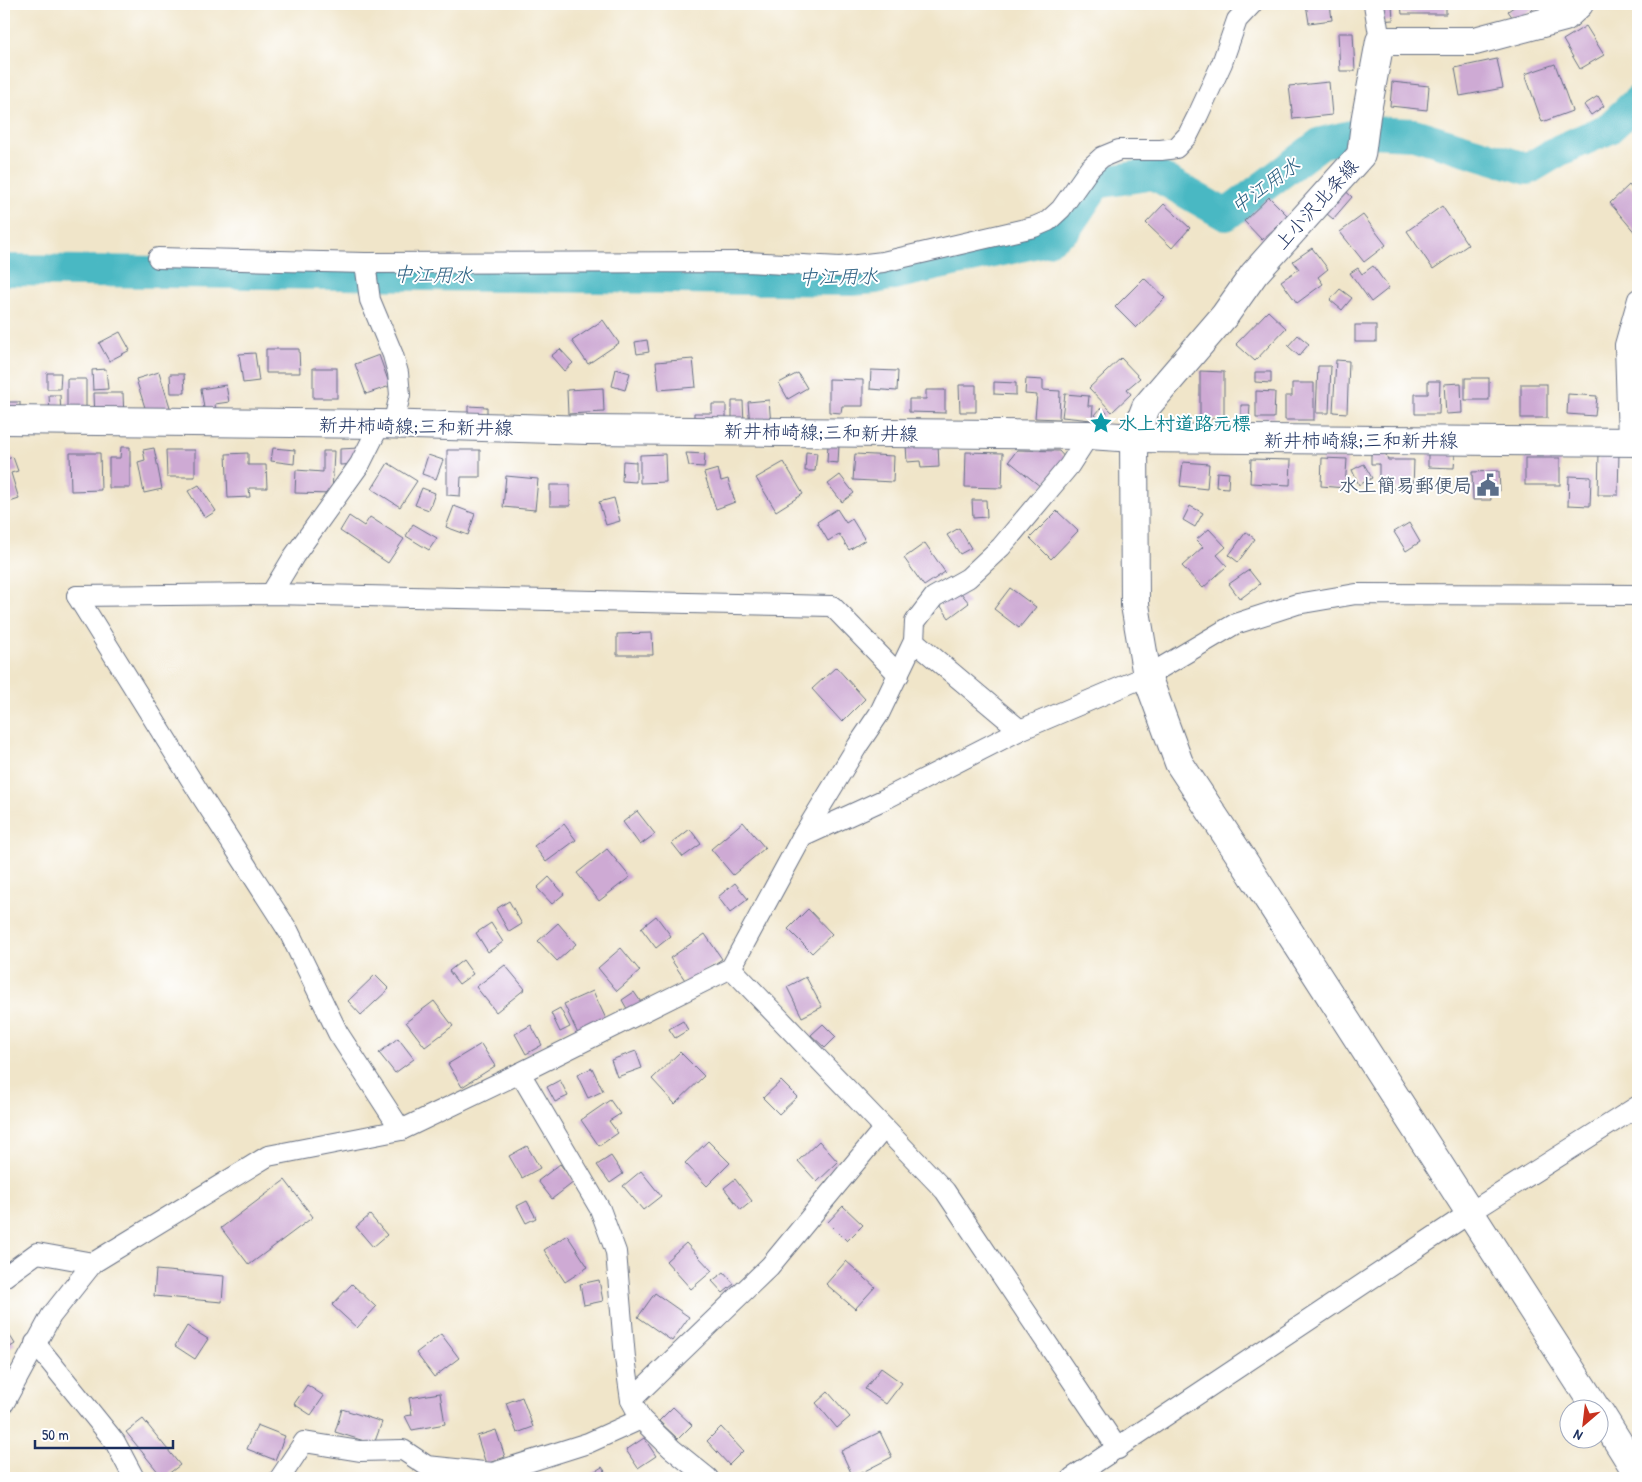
<svg xmlns="http://www.w3.org/2000/svg" width="1642" height="1482" font-family="'Patrick Hand','Klee One',sans-serif">
	<style>
		.lines { fill: none; stroke-linecap: round; stroke-linejoin: round }
		.river { stroke: #4ab8c3; stroke-width: 32 }
		.building { fill: #ceaad4 }
		.street-casing { stroke: #666f83; stroke-width: 22 }
		.secondary-casing { stroke: #666f83; stroke-width: 30 }
		.primary-casing { stroke: #666f83; stroke-width: 30 }
		.street { stroke: #fff; stroke-width: 20 }
		.secondary { stroke: #fff; stroke-width: 28 }
		.primary { stroke: #fff; stroke-width: 28 }
		.labels { text-anchor: middle; dominant-baseline: central; stroke-width: 4; stroke-linejoin: round; paint-order: stroke }
		.street-label { font-size: 19px; fill: #1b2f5e; stroke: #fff }
		.culture-label { font-size: 19px; font-weight: bold; fill: #0d838f; stroke: #fff; text-anchor: start }
		.service-label { font-size: 19px; font-weight: bold; fill: #4e5e75; stroke: #fff; text-anchor: end }
		.water-label { font-size: 20px; font-style: italic; fill: #2b5f81; stroke: #fff }
	</style>
	<rect width="100%" height="100%" fill="#fff"/>
	<filter id="ink" filterUnits="userSpaceOnUse"><feTurbulence type="fractalNoise" baseFrequency=".02" numOctaves="2"/><feDisplacementMap in="SourceGraphic" scale="10" xChannelSelector="R" yChannelSelector="G"/><feConvolveMatrix kernelMatrix="1 2 1 2 8 2 1 2 1" color-interpolation-filters="sRGB"/></filter>
	<filter id="wash" filterUnits="userSpaceOnUse"><feTurbulence type="fractalNoise" baseFrequency=".0096" numOctaves="4" result="noise"/><feDisplacementMap in="SourceGraphic" scale="20" xChannelSelector="R" yChannelSelector="G"/><feGaussianBlur stdDeviation="1.12" result="paint"/><feColorMatrix in="noise" values="0 0 0 0 0 0 0 0 0 0 0 0 0 0 0 0 0 1.4 0 .05"/><feComposite in="paint" operator="in"/></filter>
	<g filter="url(#wash)">
		<rect width="100%" height="100%" fill="#f0e5c9"/>
		<g class="lines">
			<polyline class="river" points="4,270 852,280 876,278 1048,240 1066,228 1096,183 1154,174 1226,215 1321,143 1367,132 1414,134 1528,169 1560,150 1608,129 1638,101"/>
		</g>
		<g id="blocks">
			<g class="building">
				<polygon points="1306,4 1330,4 1332,20 1309,23"/>
				<polygon points="1377,4 1392,4 1393,20 1378,21"/>
				<polygon points="1401,4 1446,4 1446,14 1402,14"/>
				<polygon points="1518,4 1540,4 1515,21 1508,11"/>
				<polygon points="1586,26 1604,55 1580,69 1563,40"/>
				<polygon points="1338,33 1353,33 1355,71 1340,71"/>
				<polygon points="1497,59 1503,88 1460,96 1455,68"/>
				<polygon points="1555,64 1572,111 1542,122 1525,74"/>
				<polygon points="1329,82 1332,115 1293,119 1289,86"/>
				<polygon points="1392,82 1429,86 1427,110 1390,106"/>
				<polygon points="1598,96 1604,106 1591,115 1584,105"/>
				<polygon points="1629,185 1638,196 1637,235 1610,203"/>
				<polygon points="1340,186 1352,197 1333,219 1320,208"/>
				<polygon points="1269,197 1288,216 1262,240 1244,221"/>
				<polygon points="1164,204 1190,228 1172,248 1146,223"/>
				<polygon points="1442,206 1468,245 1433,269 1407,231"/>
				<polygon points="1363,215 1386,245 1364,262 1340,232"/>
				<polygon points="1312,248 1328,269 1318,277 1323,284 1297,303 1281,281 1299,269 1293,261"/>
				<polygon points="1373,266 1389,288 1371,302 1350,273 1358,268 1362,274"/>
				<polygon points="1144,278 1165,298 1136,328 1115,307"/>
				<polygon points="1340,289 1352,298 1342,310 1330,300"/>
				<polygon points="1268,311 1286,328 1255,361 1236,344"/>
				<polygon points="603,320 619,343 588,364 572,341"/>
				<rect x="1355" y="325" width="21" height="17"/>
				<polygon points="120,332 130,350 109,361 99,343"/>
				<polygon points="1298,335 1309,344 1299,356 1288,346"/>
				<polygon points="647,340 649,352 637,354 635,342"/>
				<polygon points="266,349 299,349 300,373 266,373"/>
				<polygon points="560,349 573,363 564,371 551,356"/>
				<polygon points="255,353 259,381 243,383 239,354"/>
				<polygon points="379,355 390,386 366,394 355,364"/>
				<polygon points="1121,358 1140,378 1127,389 1131,394 1112,412 1089,388"/>
				<polygon points="693,359 696,387 659,390 656,362"/>
				<polygon points="1336,360 1349,361 1347,413 1333,412"/>
				<polygon points="1318,366 1331,366 1329,413 1316,413"/>
				<rect x="313" y="368" width="24" height="30"/>
				<polygon points="106,369 108,389 93,390 92,370"/>
				<polygon points="616,369 630,373 625,390 612,386"/>
				<polygon points="871,370 898,371 897,391 870,389"/>
				<polygon points="1200,371 1224,372 1224,419 1200,419"/>
				<polygon points="159,372 170,407 147,414 136,379"/>
				<polygon points="1255,372 1271,372 1271,383 1255,382"/>
				<polygon points="47,373 61,373 60,389 47,389"/>
				<polygon points="798,373 807,388 788,399 779,383"/>
				<polygon points="170,374 184,374 185,393 171,393"/>
				<rect x="1465" y="378" width="24" height="22"/>
				<rect x="67" y="379" width="19" height="39"/>
				<polygon points="829,379 863,380 863,406 842,406 841,413 829,412"/>
				<polygon points="1026,379 1043,380 1043,390 1060,391 1059,419 1035,418 1037,395 1025,394"/>
				<polygon points="1428,381 1440,381 1439,414 1415,414 1415,394 1428,394"/>
				<polygon points="994,382 1016,383 1016,395 994,394"/>
				<polygon points="1292,383 1314,383 1314,420 1285,420 1285,396 1292,396"/>
				<polygon points="1461,383 1462,413 1446,414 1444,384"/>
				<rect x="1521" y="384" width="26" height="34"/>
				<polygon points="226,385 229,402 215,404 217,419 206,421 201,389"/>
				<polygon points="959,385 976,385 976,412 960,412"/>
				<polygon points="603,388 604,412 568,414 567,390"/>
				<polygon points="926,390 945,390 945,413 909,412 909,399 926,399"/>
				<polygon points="1256,391 1275,392 1274,418 1256,418"/>
				<polygon points="94,393 123,393 124,420 95,421"/>
				<polygon points="1065,394 1089,396 1088,406 1093,406 1092,420 1062,417"/>
				<polygon points="1568,394 1597,396 1595,416 1567,414"/>
				<polygon points="49,395 60,395 61,413 50,414"/>
				<polygon points="769,400 771,425 750,426 748,402"/>
				<polygon points="732,401 743,401 744,423 732,423"/>
				<polygon points="4,402 20,402 20,419 4,418"/>
				<polygon points="712,404 726,404 726,428 694,428 694,413 712,413"/>
				<polygon points="1241,405 1250,405 1249,422 1241,421"/>
				<polygon points="468,406 487,407 487,424 468,423"/>
				<polygon points="1101,408 1107,413 1100,420 1095,415"/>
				<polygon points="828,444 839,445 838,463 827,462"/>
				<polygon points="906,444 938,444 939,467 921,468 920,461 907,462"/>
				<polygon points="121,447 130,447 130,488 109,488 109,458 120,458"/>
				<polygon points="154,448 162,489 144,493 138,462 145,460 143,450"/>
				<polygon points="273,448 295,450 294,464 271,461"/>
				<polygon points="359,448 360,464 340,465 340,449"/>
				<polygon points="166,450 195,450 195,477 167,477"/>
				<polygon points="447,450 480,450 480,477 461,477 460,496 447,495"/>
				<polygon points="1017,450 1059,451 1066,459 1041,487 1009,461"/>
				<polygon points="323,451 334,451 332,494 295,493 296,470 323,472"/>
				<polygon points="806,452 817,453 815,471 805,471"/>
				<polygon points="966,452 1003,453 1002,488 965,487"/>
				<polygon points="1371,452 1385,452 1388,460 1414,460 1413,489 1379,488 1379,464 1371,464"/>
				<polygon points="1599,452 1619,452 1618,495 1598,495"/>
				<polygon points="70,453 100,453 101,490 71,491"/>
				<polygon points="248,453 248,465 266,465 267,488 249,488 250,497 228,498 226,454"/>
				<polygon points="686,453 705,454 704,467 689,466"/>
				<polygon points="1428,453 1455,454 1454,468 1428,467"/>
				<polygon points="665,454 666,482 640,483 640,455"/>
				<polygon points="855,454 894,456 893,482 853,480"/>
				<polygon points="428,455 443,460 436,479 422,474"/>
				<polygon points="13,457 18,471 11,473 19,499 4,504 4,460"/>
				<polygon points="1322,458 1347,459 1345,488 1321,486"/>
				<rect x="1525" y="458" width="35" height="27"/>
				<polygon points="1251,459 1291,460 1290,485 1250,483"/>
				<polygon points="623,461 636,462 636,482 622,481"/>
				<polygon points="784,462 803,494 776,511 756,478"/>
				<polygon points="1183,462 1209,464 1207,489 1180,486"/>
				<polygon points="388,463 417,481 400,507 372,489"/>
				<polygon points="1364,464 1372,478 1359,485 1352,470"/>
				<polygon points="718,469 721,481 728,479 735,502 716,509 704,473"/>
				<polygon points="1499,471 1500,491 1490,491 1491,500 1473,500 1472,472"/>
				<polygon points="1217,472 1229,473 1228,488 1216,487"/>
				<polygon points="840,475 854,493 842,502 828,484"/>
				<polygon points="506,476 538,479 535,510 503,507"/>
				<polygon points="1569,476 1591,477 1590,506 1568,505"/>
				<polygon points="199,485 216,511 205,518 188,491"/>
				<rect x="550" y="485" width="20" height="21"/>
				<polygon points="422,488 435,493 429,510 415,505"/>
				<polygon points="614,498 620,521 606,525 599,502"/>
				<polygon points="972,500 986,500 987,517 973,518"/>
				<polygon points="454,506 475,514 468,535 446,527"/>
				<polygon points="1190,506 1203,513 1195,527 1183,520"/>
				<polygon points="837,509 846,523 852,519 865,540 849,550 839,534 828,541 817,522"/>
				<polygon points="1057,511 1078,531 1051,559 1030,538"/>
				<polygon points="349,516 364,526 370,517 404,539 388,563 340,531"/>
				<polygon points="1409,523 1420,542 1406,551 1394,532"/>
				<polygon points="413,524 437,538 429,550 406,536"/>
				<polygon points="959,528 971,548 960,554 947,535"/>
				<polygon points="1209,529 1226,547 1217,555 1227,566 1203,588 1182,566 1203,547 1196,540"/>
				<polygon points="1246,532 1255,539 1238,562 1229,555"/>
				<polygon points="925,543 945,572 924,586 904,558"/>
				<polygon points="1249,570 1260,584 1240,599 1229,584"/>
				<polygon points="957,588 969,603 949,618 938,602"/>
				<polygon points="1010,588 1036,607 1019,628 994,609"/>
				<polygon points="652,633 653,655 617,655 617,634"/>
				<polygon points="836,667 865,699 842,722 812,689"/>
				<polygon points="637,811 655,834 640,845 623,822"/>
				<polygon points="743,822 765,848 733,875 711,849"/>
				<polygon points="564,824 576,840 546,862 534,846"/>
				<polygon points="690,829 701,844 683,857 672,843"/>
				<polygon points="607,849 630,877 599,901 577,873"/>
				<polygon points="549,877 564,894 552,904 537,888"/>
				<polygon points="735,883 748,899 730,913 718,897"/>
				<polygon points="509,901 522,924 509,932 496,909"/>
				<polygon points="808,909 832,934 812,953 788,929"/>
				<polygon points="656,916 671,936 656,948 641,928"/>
				<polygon points="491,923 503,942 488,952 476,933"/>
				<polygon points="558,923 576,944 557,961 538,941"/>
				<polygon points="705,934 722,959 687,983 670,958"/>
				<polygon points="621,948 640,971 617,991 598,968"/>
				<polygon points="463,960 473,974 459,984 449,971"/>
				<polygon points="505,965 525,989 496,1012 476,987"/>
				<polygon points="375,975 389,989 361,1015 348,1001"/>
				<polygon points="806,977 822,1007 802,1017 787,987"/>
				<polygon points="593,991 607,1021 578,1034 564,1004"/>
				<polygon points="634,992 643,1005 630,1014 622,1000"/>
				<polygon points="434,1001 453,1026 425,1047 406,1022"/>
				<polygon points="560,1008 570,1027 560,1032 551,1013"/>
				<polygon points="683,1021 688,1030 675,1038 669,1029"/>
				<polygon points="823,1024 836,1037 825,1048 811,1035"/>
				<polygon points="531,1025 542,1045 526,1054 515,1034"/>
				<polygon points="398,1038 414,1059 395,1073 379,1053"/>
				<polygon points="481,1044 495,1066 462,1087 448,1064"/>
				<polygon points="636,1051 642,1068 617,1077 611,1060"/>
				<polygon points="680,1052 704,1076 675,1104 652,1079"/>
				<polygon points="592,1068 603,1091 588,1098 577,1075"/>
				<polygon points="560,1080 568,1096 555,1102 547,1087"/>
				<polygon points="781,1081 797,1097 779,1114 763,1098"/>
				<polygon points="610,1100 620,1114 609,1121 618,1133 599,1146 581,1120"/>
				<polygon points="708,1141 730,1163 707,1186 685,1163"/>
				<polygon points="819,1141 838,1162 817,1182 798,1161"/>
				<polygon points="527,1146 540,1168 522,1178 509,1156"/>
				<polygon points="611,1156 623,1174 610,1183 597,1165"/>
				<polygon points="560,1164 574,1182 552,1199 538,1181"/>
				<polygon points="641,1171 661,1196 643,1210 623,1186"/>
				<polygon points="735,1179 752,1201 741,1210 724,1188"/>
				<polygon points="285,1180 313,1217 249,1265 221,1228"/>
				<polygon points="527,1201 536,1218 526,1223 517,1206"/>
				<polygon points="843,1206 863,1225 847,1241 828,1222"/>
				<polygon points="370,1215 387,1235 373,1247 356,1227"/>
				<polygon points="567,1235 588,1267 565,1282 544,1250"/>
				<polygon points="686,1243 712,1271 691,1289 666,1261"/>
				<polygon points="846,1261 875,1287 855,1309 826,1284"/>
				<polygon points="156,1270 224,1276 222,1302 154,1296"/>
				<polygon points="724,1272 734,1284 723,1293 712,1281"/>
				<polygon points="599,1280 603,1301 584,1305 580,1284"/>
				<polygon points="352,1284 376,1307 357,1328 332,1305"/>
				<polygon points="655,1293 689,1317 672,1341 638,1317"/>
				<polygon points="4,1326 15,1344 4,1351"/>
				<polygon points="187,1326 208,1339 195,1359 175,1346"/>
				<polygon points="441,1334 459,1358 434,1377 416,1353"/>
				<polygon points="881,1368 902,1383 886,1404 865,1389"/>
				<polygon points="307,1385 324,1396 311,1415 294,1404"/>
				<polygon points="828,1392 850,1417 837,1428 816,1403"/>
				<polygon points="440,1393 445,1424 412,1430 405,1416 412,1415 409,1398"/>
				<polygon points="522,1397 533,1427 517,1433 506,1403"/>
				<polygon points="673,1407 692,1425 678,1439 659,1421"/>
				<polygon points="342,1409 382,1422 374,1444 335,1432"/>
				<polygon points="143,1419 180,1465 163,1478 126,1432"/>
				<polygon points="257,1425 285,1436 275,1460 247,1449"/>
				<polygon points="721,1427 743,1451 729,1465 707,1441"/>
				<polygon points="496,1430 505,1457 486,1464 477,1436"/>
				<polygon points="880,1432 892,1457 853,1477 841,1451"/>
				<polygon points="644,1438 656,1456 638,1468 626,1450"/>
				<polygon points="602,1467 610,1478 584,1478"/>
			</g>
		</g>
	</g>
	<g filter="url(#ink)">
		<use href="#blocks" fill-opacity="0" stroke="#666f83" stroke-width="1"/>
		<g class="lines">
			<defs>
				<g id="street">
					<polyline points="1374,4 1380,41"/>
					<polyline points="158,258 365,263 747,262 840,267 883,262 1034,227 1048,221 1061,209 1090,168 1102,157 1119,150 1161,150 1176,148 1188,135 1198,115 1222,63 1237,20 1252,4"/>
					<polyline points="365,263 370,300 393,355 398,373 400,395 393,425"/>
					<polyline points="1628,441 1625,345 1638,299"/>
					<polyline points="271,594 294,556 360,464 380,424"/>
					<polyline points="77,596 271,594 832,606 899,675"/>
					<polyline points="77,596 200,794 289,932 338,1033 401,1130"/>
					<polyline points="914,641 1020,730"/>
					<polyline points="802,837 883,800 1020,730 1147,676 1235,624 1297,604 1356,594 1638,595"/>
					<polyline points="731,968 945,1191 1118,1449"/>
					<polyline points="520,1073 600,1209 616,1252 625,1358 631,1400 641,1419 672,1449 708,1478"/>
					<polyline points="4,1277 37,1253 93,1263"/>
					<polyline points="35,1343 115,1442 134,1478"/>
					<polyline points="631,1400 770,1266 884,1128"/>
					<polyline points="4,1403 51,1316 93,1263 268,1156 401,1130 520,1073 731,968 802,837 858,745 879,714 914,641 915,622 934,597 968,578 1001,547 1069,466 1089,435"/>
					<polyline points="280,1478 304,1442 360,1451 403,1450 427,1466 493,1473 588,1443 641,1419"/>
					<polyline points="1072,1478 1471,1212 1638,1106"/>
				</g>
				<g id="secondary">
					<polyline points="1579,4 1565,17 1475,41 1380,41 1366,116 1361,155 1254,274 1225,315 1146,407 1134,438 1135,605 1147,676 1179,763 1241,857 1597,1410"/>
					<polyline points="1600,1413 1638,1474"/>
				</g>
				<polyline id="primary" points="4,420 380,424 588,430 1089,435 1134,438 1638,442"/>
			</defs>
			<use href="#street" class="street-casing"/>
			<use href="#secondary" class="secondary-casing"/>
			<use href="#primary" class="primary-casing"/>
			<use href="#street" class="street"/>
			<use href="#secondary" class="secondary"/>
			<use href="#primary" class="primary"/>
		</g>
	</g>
	<defs>
		<symbol id="sight-bare" viewBox="-9 -9 18 18"><path d="M0-6L1.8-2.2L6-1.7L2.9 1.2L3.7 5.4L0 3.3L-3.7 5.4L-2.9 1.2L-6-1.7L-1.8-2.2Z" fill="#0f9aa8" stroke="#fff" stroke-width="2.5" paint-order="stroke"/></symbol>
		<symbol id="civic-bare" viewBox="-9 -9 18 18"><path d="M-.6-6.5H3V-4.5H.6V-3L4-1V1h2V6H-6V1h2V-1L-.6-3ZM-1.2 2.5V6h2.4V2.5Z" fill="#5c6f8a" stroke="#fff" stroke-width="2.5" paint-order="stroke"/></symbol>
	</defs>
	<g fill-rule="evenodd">
		<use href="#sight-bare" x="1085" y="407" width="32" height="32"/>
		<use href="#civic-bare" x="1472" y="469" width="32" height="32"/>
	</g>
	<g class="labels">
		<g class="street-label">
			<text transform="translate(1316 204) rotate(-48)">上小沢北条線</text>
			<text transform="translate(416 426) rotate(1)">新井柿崎線;三和新井線</text>
			<text transform="translate(821 432) rotate(1)">新井柿崎線;三和新井線</text>
			<text x="1361" y="440">新井柿崎線;三和新井線</text>
		</g>
		<g class="culture-label">
			<text x="1118" y="423">水上村道路元標</text>
		</g>
		<g class="service-label">
			<text x="1472" y="485">水上簡易郵便局</text>
		</g>
		<g class="water-label">
			<text transform="translate(1265 185) rotate(-36)">中江用水</text>
			<text transform="translate(433 274) rotate(1)">中江用水</text>
			<text transform="translate(838 276) rotate(-1)">中江用水</text>
		</g>
	</g>
	<rect width="1642" height="1482" fill="none" stroke="#fff" stroke-width="20"/>
	<g transform="translate(1584 1424) rotate(208)"><circle r="24" fill="#ffffff" stroke="#a4acbf"/>
	<path d="M0-4L9 19L0 12L-9 19Z" fill="#c8321e"/>
	<text y="-8" font-size="14" font-weight="bold" text-anchor="middle" fill="#1b2f5e">N</text>
	</g>
	<path d="M35 1440v8h138v-8" fill="none" stroke="#1b2f5e" stroke-width="2.5"/>
	<text x="42" y="1440" font-size="15" fill="#1b2f5e" stroke="#ffffff" stroke-width="4" paint-order="stroke">50 m</text>
</svg>
